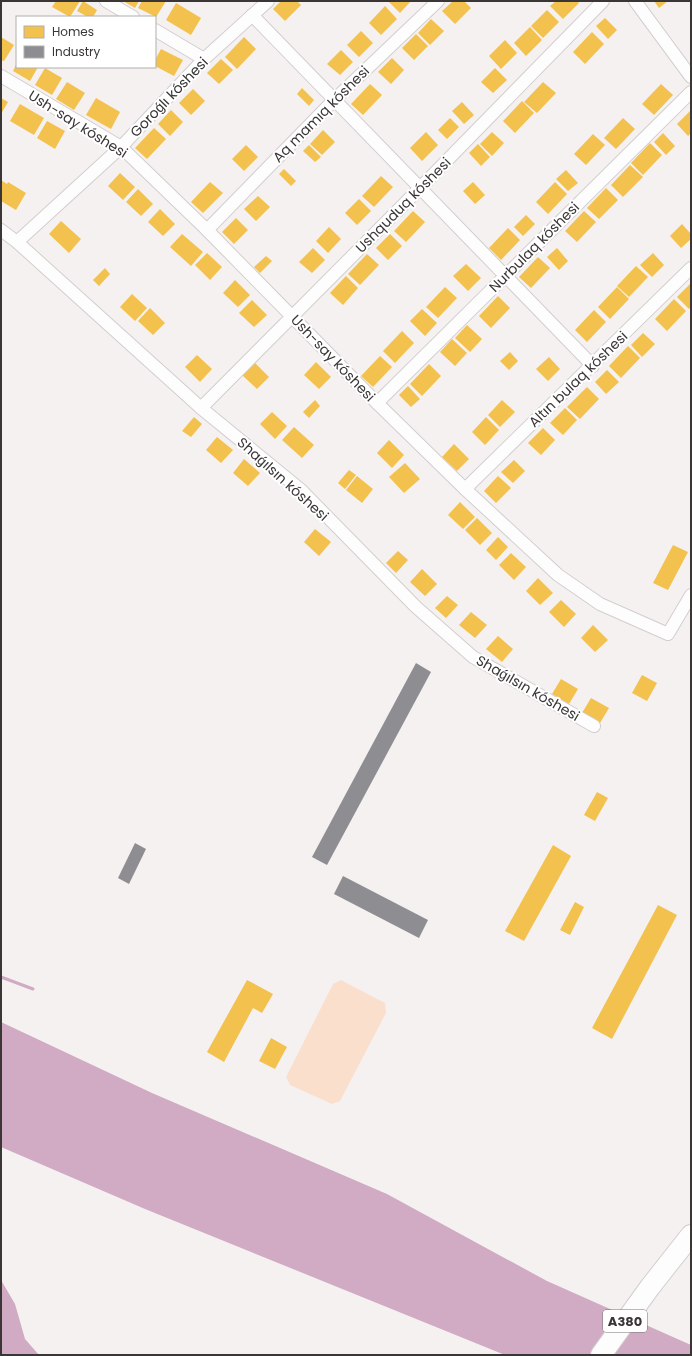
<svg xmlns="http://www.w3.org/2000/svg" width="692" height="1356" font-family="Poppins,sans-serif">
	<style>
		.green { fill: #fadfcd }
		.water { fill: #d0abc3 }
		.homes { fill: #f2c14e }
		.industry { fill: #8d8d92 }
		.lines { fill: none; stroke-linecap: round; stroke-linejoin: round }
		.stream { stroke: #d0abc3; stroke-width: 3 }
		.minor-casing { stroke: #d3cece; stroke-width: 14 }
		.trunk-casing { stroke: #d3cece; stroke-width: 22 }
		.minor { stroke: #fefdfd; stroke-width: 12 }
		.trunk { stroke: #fefdfd; stroke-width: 20 }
		.labels { text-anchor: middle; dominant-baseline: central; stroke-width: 4; stroke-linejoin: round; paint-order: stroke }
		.shield { fill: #fff; stroke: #757272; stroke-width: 1 }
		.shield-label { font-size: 13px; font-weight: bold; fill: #3a3636 }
		.street-label { font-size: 14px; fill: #3a3636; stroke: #fff }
	</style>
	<rect width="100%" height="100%" fill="#f6f1f1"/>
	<polygon class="green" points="341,980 385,1003 386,1013 340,1101 332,1104 290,1085 286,1077 333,984"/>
	<g class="water">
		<polygon points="1,1022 152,1093 387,1194 547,1281 691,1345 691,1355 505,1355 145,1209 1,1147"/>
		<polygon points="1,1280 15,1304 25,1339 39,1355 1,1355"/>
	</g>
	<g class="homes">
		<polygon points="56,1 80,1 70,17 52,7"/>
		<polygon points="83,1 97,10 93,17 88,17 77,11"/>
		<polygon points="123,1 139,1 135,8"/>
		<polygon points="142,1 166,1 156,17 138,8"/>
		<polygon points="281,1 297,1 301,5 285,21 273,9"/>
		<polygon points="388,1 411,1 400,13"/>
		<polygon points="453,1 464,1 471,8 455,24 442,11"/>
		<polygon points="556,1 577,1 579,3 563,19 550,6"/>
		<polygon points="654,1 668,1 659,8"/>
		<polygon points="176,3 201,18 191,35 166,20"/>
		<polygon points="385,6 397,19 381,35 369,23"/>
		<polygon points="547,10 559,22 543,38 531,26"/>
		<polygon points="605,18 617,30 608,39 596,26"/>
		<polygon points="431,19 444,31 430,45 418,33"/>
		<polygon points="530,27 542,40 526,56 514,43"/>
		<polygon points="361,31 373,43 359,57 347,45"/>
		<polygon points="592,32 604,44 585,64 573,52"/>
		<polygon points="416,34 428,46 414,60 402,48"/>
		<polygon points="1,37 14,45 4,61 1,60"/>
		<polygon points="244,37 256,49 237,69 225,57"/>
		<polygon points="505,40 517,53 501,69 489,56"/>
		<polygon points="161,49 183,60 174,76 155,66 155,60"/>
		<polygon points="341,50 353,62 340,75 327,64"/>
		<polygon points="392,58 404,70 391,84 378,72"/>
		<polygon points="221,59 233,70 219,84 207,73"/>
		<polygon points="17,63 17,67 38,67 30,81 13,71"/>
		<polygon points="45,68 62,78 52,95 35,85"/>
		<polygon points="495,68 507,80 493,93 481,82"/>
		<polygon points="67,82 85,93 74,110 56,99"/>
		<polygon points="543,82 556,93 537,113 524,102"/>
		<polygon points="370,84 382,95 363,115 351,104"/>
		<polygon points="661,84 673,95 654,115 642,104"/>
		<polygon points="302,88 314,100 309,106 297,94"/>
		<polygon points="193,89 205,101 191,115 179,103"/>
		<polygon points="1,98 8,102 1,114"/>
		<polygon points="96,98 120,112 111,129 86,115"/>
		<polygon points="522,101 534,113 515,133 503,121"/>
		<polygon points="462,102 474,115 464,124 452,111"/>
		<polygon points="20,104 44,118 34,135 10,121"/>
		<polygon points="171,110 183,122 170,136 158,124"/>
		<polygon points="691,110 691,133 688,136 677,124"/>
		<polygon points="450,118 459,127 447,139 438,130"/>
		<polygon points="623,118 635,129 616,149 604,138"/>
		<polygon points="47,121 65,131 55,149 37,138"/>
		<polygon points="154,128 166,139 147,159 135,148"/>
		<polygon points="323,130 335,142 322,155 310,144"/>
		<polygon points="426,132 438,145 422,161 410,148"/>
		<polygon points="492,132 504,143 492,156 480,144"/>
		<polygon points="663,133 675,146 666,155 654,142"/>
		<polygon points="593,134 605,145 586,165 574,154"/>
		<polygon points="650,143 662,155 643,175 631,163"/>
		<polygon points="478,144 490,157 481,166 469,153"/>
		<polygon points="246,145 258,157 244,171 232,159"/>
		<polygon points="309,145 321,157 315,162 303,151"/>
		<polygon points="630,165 643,177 623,197 611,185"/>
		<polygon points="284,169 296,181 291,186 279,174"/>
		<polygon points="566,170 578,183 568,191 556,179"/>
		<polygon points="120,173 135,187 123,200 108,186"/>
		<polygon points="381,176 393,187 374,207 362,196"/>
		<polygon points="1,180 7,184 8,182 26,193 16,210 1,201"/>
		<polygon points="210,182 223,193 203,213 191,202"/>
		<polygon points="473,182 485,195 475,204 463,191"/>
		<polygon points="555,182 567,194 548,214 536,202"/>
		<polygon points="606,188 618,200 599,219 587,208"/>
		<polygon points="138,189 153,204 141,216 126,202"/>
		<polygon points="258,196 270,207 256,221 244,209"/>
		<polygon points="359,199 371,211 357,225 345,213"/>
		<polygon points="160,209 175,224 163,236 148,222"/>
		<polygon points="413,211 425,222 406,242 394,231"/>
		<polygon points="584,211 596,222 577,242 565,231"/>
		<polygon points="526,215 535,224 523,236 514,227"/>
		<polygon points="236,218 248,230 234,244 222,232"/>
		<polygon points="61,221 81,239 69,253 49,234"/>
		<polygon points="682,224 691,234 691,239 681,248 670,236"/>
		<polygon points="329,227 341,239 328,253 316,241"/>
		<polygon points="508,228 520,240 501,260 489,248"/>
		<polygon points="182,234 203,252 191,266 170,247"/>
		<polygon points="390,234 402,246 388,260 376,248"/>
		<polygon points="313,248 325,260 312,273 299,262"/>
		<polygon points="557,248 568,261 559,270 547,257"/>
		<polygon points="207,253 222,267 210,280 195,265"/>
		<polygon points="653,253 664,265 652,277 640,265"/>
		<polygon points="367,254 379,265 360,285 348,274"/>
		<polygon points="266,256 272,261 260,273 254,267"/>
		<polygon points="538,257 550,268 531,288 519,277"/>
		<polygon points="466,264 481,278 468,291 453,276"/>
		<polygon points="636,266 648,277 629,297 617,286"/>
		<polygon points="105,268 110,274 99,286 93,280"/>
		<polygon points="346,276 358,288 343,305 330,293"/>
		<polygon points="235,280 250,295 238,307 223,293"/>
		<polygon points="691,283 691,307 689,309 677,297"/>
		<polygon points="445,287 457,298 438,318 426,307"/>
		<polygon points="617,287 629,299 610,319 598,307"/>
		<polygon points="132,294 147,308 135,321 120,307"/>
		<polygon points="498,296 510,308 491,328 479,316"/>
		<polygon points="674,299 686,311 667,331 655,319"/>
		<polygon points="252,300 267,315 254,327 239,313"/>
		<polygon points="150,308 165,323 153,335 138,321"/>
		<polygon points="422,309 437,323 425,336 410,321"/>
		<polygon points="594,310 606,322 587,342 575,330"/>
		<polygon points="467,325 482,339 470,352 455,338"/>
		<polygon points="402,331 414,343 395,363 383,351"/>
		<polygon points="643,333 655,344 642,357 631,345"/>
		<polygon points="452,339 467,353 455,366 440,352"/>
		<polygon points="628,346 640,358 621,378 609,366"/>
		<polygon points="510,352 518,361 509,370 500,361"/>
		<polygon points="197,355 212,369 200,382 185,367"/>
		<polygon points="380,356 392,367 373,387 361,376"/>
		<polygon points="549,357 560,369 548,381 536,369"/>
		<polygon points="254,362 269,377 257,389 242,375"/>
		<polygon points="316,362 331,377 319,389 304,375"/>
		<polygon points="429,364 441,376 422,396 410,384"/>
		<polygon points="607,370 619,382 606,394 595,382"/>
		<polygon points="408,386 420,399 411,407 399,395"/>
		<polygon points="587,387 599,399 580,419 567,407"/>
		<polygon points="315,400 320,406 309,418 303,412"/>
		<polygon points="502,400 515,412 500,427 488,415"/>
		<polygon points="565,408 577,420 563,435 550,423"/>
		<polygon points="272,412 287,426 275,439 260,424"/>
		<polygon points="194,417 202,424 191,437 182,431"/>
		<polygon points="486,417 499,430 485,445 472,432"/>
		<polygon points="294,427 314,445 302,458 282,440"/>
		<polygon points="543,428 555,440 541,455 528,443"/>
		<polygon points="217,437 233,450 221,463 206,450"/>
		<polygon points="389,440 404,455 392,468 377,453"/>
		<polygon points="454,444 469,459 457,471 442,457"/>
		<polygon points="244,459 260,473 248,486 233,473"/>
		<polygon points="514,460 525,471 513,483 501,472"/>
		<polygon points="405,463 420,479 404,493 389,477"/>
		<polygon points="349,470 356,475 345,489 338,483"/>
		<polygon points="357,476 373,489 362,503 346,490"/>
		<polygon points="498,476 511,488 496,503 484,491"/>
		<polygon points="460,502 475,517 463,529 448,515"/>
		<polygon points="477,518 492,533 480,545 465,530"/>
		<polygon points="315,529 331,542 319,556 304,542"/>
		<polygon points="498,537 508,547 496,560 486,550"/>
		<polygon points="673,545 688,552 668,590 653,583"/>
		<polygon points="398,551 408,560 396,573 386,563"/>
		<polygon points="511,553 526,567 514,580 499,565"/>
		<polygon points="422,569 437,584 425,596 410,582"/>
		<polygon points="538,578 553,593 540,605 526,591"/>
		<polygon points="447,596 458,605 446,618 435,608"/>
		<polygon points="561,600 576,614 564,627 549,612"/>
		<polygon points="471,612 487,625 475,638 459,625"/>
		<polygon points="593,625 608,640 595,652 581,638"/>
		<polygon points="498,636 513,649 502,662 486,649"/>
		<polygon points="642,675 657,683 647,701 632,693"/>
		<polygon points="561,679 578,689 569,704 552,694"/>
		<polygon points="591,698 609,708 600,723 582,713"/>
		<polygon points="597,792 608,798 595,821 584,815"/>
		<polygon points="553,845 571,856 524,941 505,931"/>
		<polygon points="575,902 584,907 570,935 560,930"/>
		<polygon points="658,905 677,915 612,1039 592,1028"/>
		<polygon points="247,980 273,994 262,1013 253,1008 224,1062 207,1052"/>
		<polygon points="271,1038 287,1047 275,1069 259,1061"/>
	</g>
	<g class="industry">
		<polygon points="416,663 431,672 327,865 312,857"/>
		<polygon points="135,843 146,849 129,884 118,878"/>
		<polygon points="343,876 428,920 419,938 334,894"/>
	</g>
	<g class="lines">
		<polyline class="stream" points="1,977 33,989"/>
		<defs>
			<g id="minor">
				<polyline points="106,1 133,17"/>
				<polyline points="635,1 691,77"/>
				<polyline points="252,15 593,366"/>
				<polyline points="155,30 204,59"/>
				<polyline points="1,76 121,147 207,230 377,403 465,489 558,575 600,604 668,634 691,595"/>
				<polyline points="1,230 17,242 201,408 301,490 416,607 473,657 594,726"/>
				<polyline points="207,230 334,100 438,1"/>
				<polyline points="17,242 121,147 204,59 268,1"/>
				<polyline points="377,403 691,92"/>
				<polyline points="201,408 420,188 603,1"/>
				<polyline points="465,489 691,268"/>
			</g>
			<polyline id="trunk" points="601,1355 650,1287 691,1235"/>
		</defs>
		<use href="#minor" class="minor-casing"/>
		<use href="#trunk" class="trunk-casing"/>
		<use href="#minor" class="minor"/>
		<use href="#trunk" class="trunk"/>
	</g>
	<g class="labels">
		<rect class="shield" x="603" y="1310" width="44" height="22" rx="3"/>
		<g class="shield-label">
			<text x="625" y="1321">A380</text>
		</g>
		<g class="street-label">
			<text transform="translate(169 97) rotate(-46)">Goroǵlı kóshesi</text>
			<text transform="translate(321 114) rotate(-45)">Aq mamıq kóshesi</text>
			<text transform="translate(78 124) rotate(32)">Ush-say kóshesi</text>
			<text transform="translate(403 205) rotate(-45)">Ushquduq kóshesi</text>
			<text transform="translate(534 247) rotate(-45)">Nurbulaq kóshesi</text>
			<text transform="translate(333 358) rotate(46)">Ush-say kóshesi</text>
			<text transform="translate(578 379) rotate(-44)">Altın bulaq kóshesi</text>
			<text transform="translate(283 479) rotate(42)">Shaǵılsın kóshesi</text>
			<text transform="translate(528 688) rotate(30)">Shaǵılsın kóshesi</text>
		</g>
	</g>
	<rect width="692" height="1356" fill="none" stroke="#3a3636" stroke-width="4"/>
	<rect x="16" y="16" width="140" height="52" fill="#ffffff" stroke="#b0afaf"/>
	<rect x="24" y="26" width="20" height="12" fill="#f2c14e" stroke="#b0afaf"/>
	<text x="52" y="36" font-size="12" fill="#3a3636">Homes</text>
	<rect x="24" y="46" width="20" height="12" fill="#8d8d92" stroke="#b0afaf"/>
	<text x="52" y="56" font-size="12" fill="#3a3636">Industry</text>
</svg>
